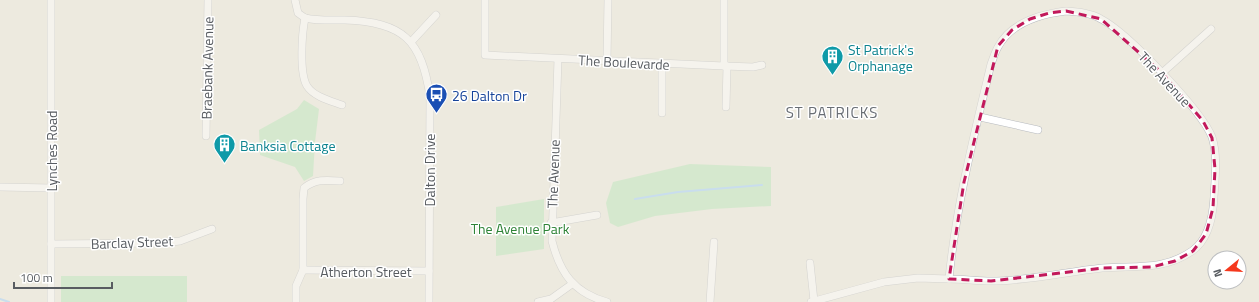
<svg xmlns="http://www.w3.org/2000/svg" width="1259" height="302" font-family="'Titillium Web',sans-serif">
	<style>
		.green { fill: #b9e7bb }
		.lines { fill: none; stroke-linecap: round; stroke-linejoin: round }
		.stream { stroke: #9dcfff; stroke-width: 2 }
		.minor-casing { stroke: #b7babf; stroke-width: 8 }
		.minor { stroke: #fff; stroke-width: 7 }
		.marked { fill: none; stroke: #c2185b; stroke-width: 3; stroke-dasharray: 8 5; stroke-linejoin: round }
		.labels { text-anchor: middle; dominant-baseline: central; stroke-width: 3; stroke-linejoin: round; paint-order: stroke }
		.culture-label { font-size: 14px; fill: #0d838f; stroke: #fff; text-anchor: start }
		.street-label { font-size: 14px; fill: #585c61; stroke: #fff }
		.transit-label { font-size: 14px; fill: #164399; stroke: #fff; text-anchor: start }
		.park-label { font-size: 14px; fill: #2e8336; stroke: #fff }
		.neighbourhood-label { font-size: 15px; letter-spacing: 1px; fill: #696e74; stroke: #fff }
	</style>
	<rect width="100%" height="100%" fill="#edeadf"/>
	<g class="green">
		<polygon points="304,100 319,109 315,142 313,176 304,181 295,167 260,155 259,130 297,109"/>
		<polygon points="690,164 771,167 771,206 712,209 655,216 618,227 610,223 606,203 613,182"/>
		<polygon points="544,199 544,249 496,256 496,207"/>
		<rect x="61" y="276" width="126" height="26"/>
	</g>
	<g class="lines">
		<g class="stream">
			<polyline points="635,199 678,192 762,185"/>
			<polyline points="0,299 9,302"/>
		</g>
		<defs>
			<g id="minor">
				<polyline points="51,0 51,302"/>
				<polyline points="295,0 298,13 305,18"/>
				<polyline points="485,0 485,55 724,66 753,67 762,65"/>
				<path d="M1066,11C1078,12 1091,13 1101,19C1128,33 1201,110 1212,137C1218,156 1215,178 1214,197C1213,216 1208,240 1192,251C1164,271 1134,265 1102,268C1065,272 1028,281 991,281C977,281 963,279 949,279C956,206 974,135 991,64C993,59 995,52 998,47C1011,22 1042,14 1066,11Z"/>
				<path d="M305,18C319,21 332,20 345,20C403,22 422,40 430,97L429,302"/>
				<path d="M305,18C302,33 299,73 307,86C314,97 331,101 342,105"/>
				<polyline points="411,42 436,15"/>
				<path d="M558,59L552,241C560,273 574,293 607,302"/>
				<polyline points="607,60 608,0"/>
				<polyline points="724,66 724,0"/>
				<polyline points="1162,73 1211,29"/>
				<polyline points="726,107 727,66"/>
				<polyline points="662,113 662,64"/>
				<polyline points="980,117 1038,130"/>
				<polyline points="206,136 208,0"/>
				<polyline points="0,187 51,188"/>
				<polyline points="551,223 597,215"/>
				<polyline points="51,244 163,243 180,241 212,229"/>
				<polyline points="810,263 814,301"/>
				<polyline points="303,270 429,271"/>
				<path d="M296,302V286L303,270V199L304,188C315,179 326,180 340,181"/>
				<polyline points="538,302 551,299 572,284"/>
				<polyline points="710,302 714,242"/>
				<polyline points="811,302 884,282 918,278 949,279"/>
			</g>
		</defs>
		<use href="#minor" class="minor-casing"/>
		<use href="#minor" class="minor"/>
	</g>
	<path d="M0 0H1259V302H0ZM1066,11L1101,19L1162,73L1203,121L1212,138L1215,169L1213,208L1206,234L1193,251L1175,261L1152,267L1103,268L991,281L949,279L964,182L998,46L1012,30L1030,19L1049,13Z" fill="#edeadf" fill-opacity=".55" fill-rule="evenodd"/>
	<path class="marked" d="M1066,11L1101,19L1162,73L1203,121L1212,138L1215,169L1213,208L1206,234L1193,251L1175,261L1152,267L1103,268L991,281L949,279L964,182L998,46L1012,30L1030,19L1049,13Z"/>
	<defs>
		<symbol id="building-pin" viewBox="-11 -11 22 30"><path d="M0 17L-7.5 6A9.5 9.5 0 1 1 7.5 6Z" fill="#0f9aa8" stroke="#fff"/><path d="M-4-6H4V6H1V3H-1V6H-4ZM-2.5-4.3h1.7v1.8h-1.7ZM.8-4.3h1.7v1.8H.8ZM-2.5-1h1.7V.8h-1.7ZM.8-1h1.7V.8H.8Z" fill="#fff"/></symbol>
		<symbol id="bus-pin" viewBox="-11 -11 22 30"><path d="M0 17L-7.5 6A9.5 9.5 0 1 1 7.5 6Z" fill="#1a4fb4" stroke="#fff"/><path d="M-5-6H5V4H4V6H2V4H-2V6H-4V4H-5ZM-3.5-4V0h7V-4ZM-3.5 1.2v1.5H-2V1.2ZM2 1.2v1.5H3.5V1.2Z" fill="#fff"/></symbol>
	</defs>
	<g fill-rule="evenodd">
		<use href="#building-pin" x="820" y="44" width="25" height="34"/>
		<use href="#bus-pin" x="424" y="82" width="25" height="34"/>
		<use href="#building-pin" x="212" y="132" width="25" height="34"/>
	</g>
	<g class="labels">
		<g class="culture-label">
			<text x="848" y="49">St Patrick's<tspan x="848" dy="16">Orphanage</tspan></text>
			<text x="240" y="145">Banksia Cottage</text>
		</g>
		<g class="street-label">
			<text transform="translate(624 62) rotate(3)">The Boulevarde</text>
			<text transform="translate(207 68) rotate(-89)">Braebank Avenue</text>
			<text transform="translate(1165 79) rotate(47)">The Avenue</text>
			<text transform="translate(51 151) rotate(-90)">Lynches Road</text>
			<text transform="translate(429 170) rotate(-90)">Dalton Drive</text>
			<text transform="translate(553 174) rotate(-88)">The Avenue</text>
			<text transform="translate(132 242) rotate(-2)">Barclay Street</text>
			<text x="366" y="271">Atherton Street</text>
		</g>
		<g class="transit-label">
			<text x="452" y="95">26 Dalton Dr</text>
		</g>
		<g class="park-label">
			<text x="520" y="228">The Avenue Park</text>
		</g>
		<g class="neighbourhood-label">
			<text x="832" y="112">ST PATRICKS</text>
		</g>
	</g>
	<g transform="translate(1227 270) rotate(252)"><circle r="19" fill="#ffffff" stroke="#bcbec0"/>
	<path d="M0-3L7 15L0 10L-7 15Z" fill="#f5381d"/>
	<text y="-6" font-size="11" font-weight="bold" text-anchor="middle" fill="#585c61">N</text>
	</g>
	<path d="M14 282v6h98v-6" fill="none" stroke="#585c61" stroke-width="2"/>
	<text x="20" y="282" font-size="12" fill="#585c61" stroke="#ffffff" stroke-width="3" paint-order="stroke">100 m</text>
</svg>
